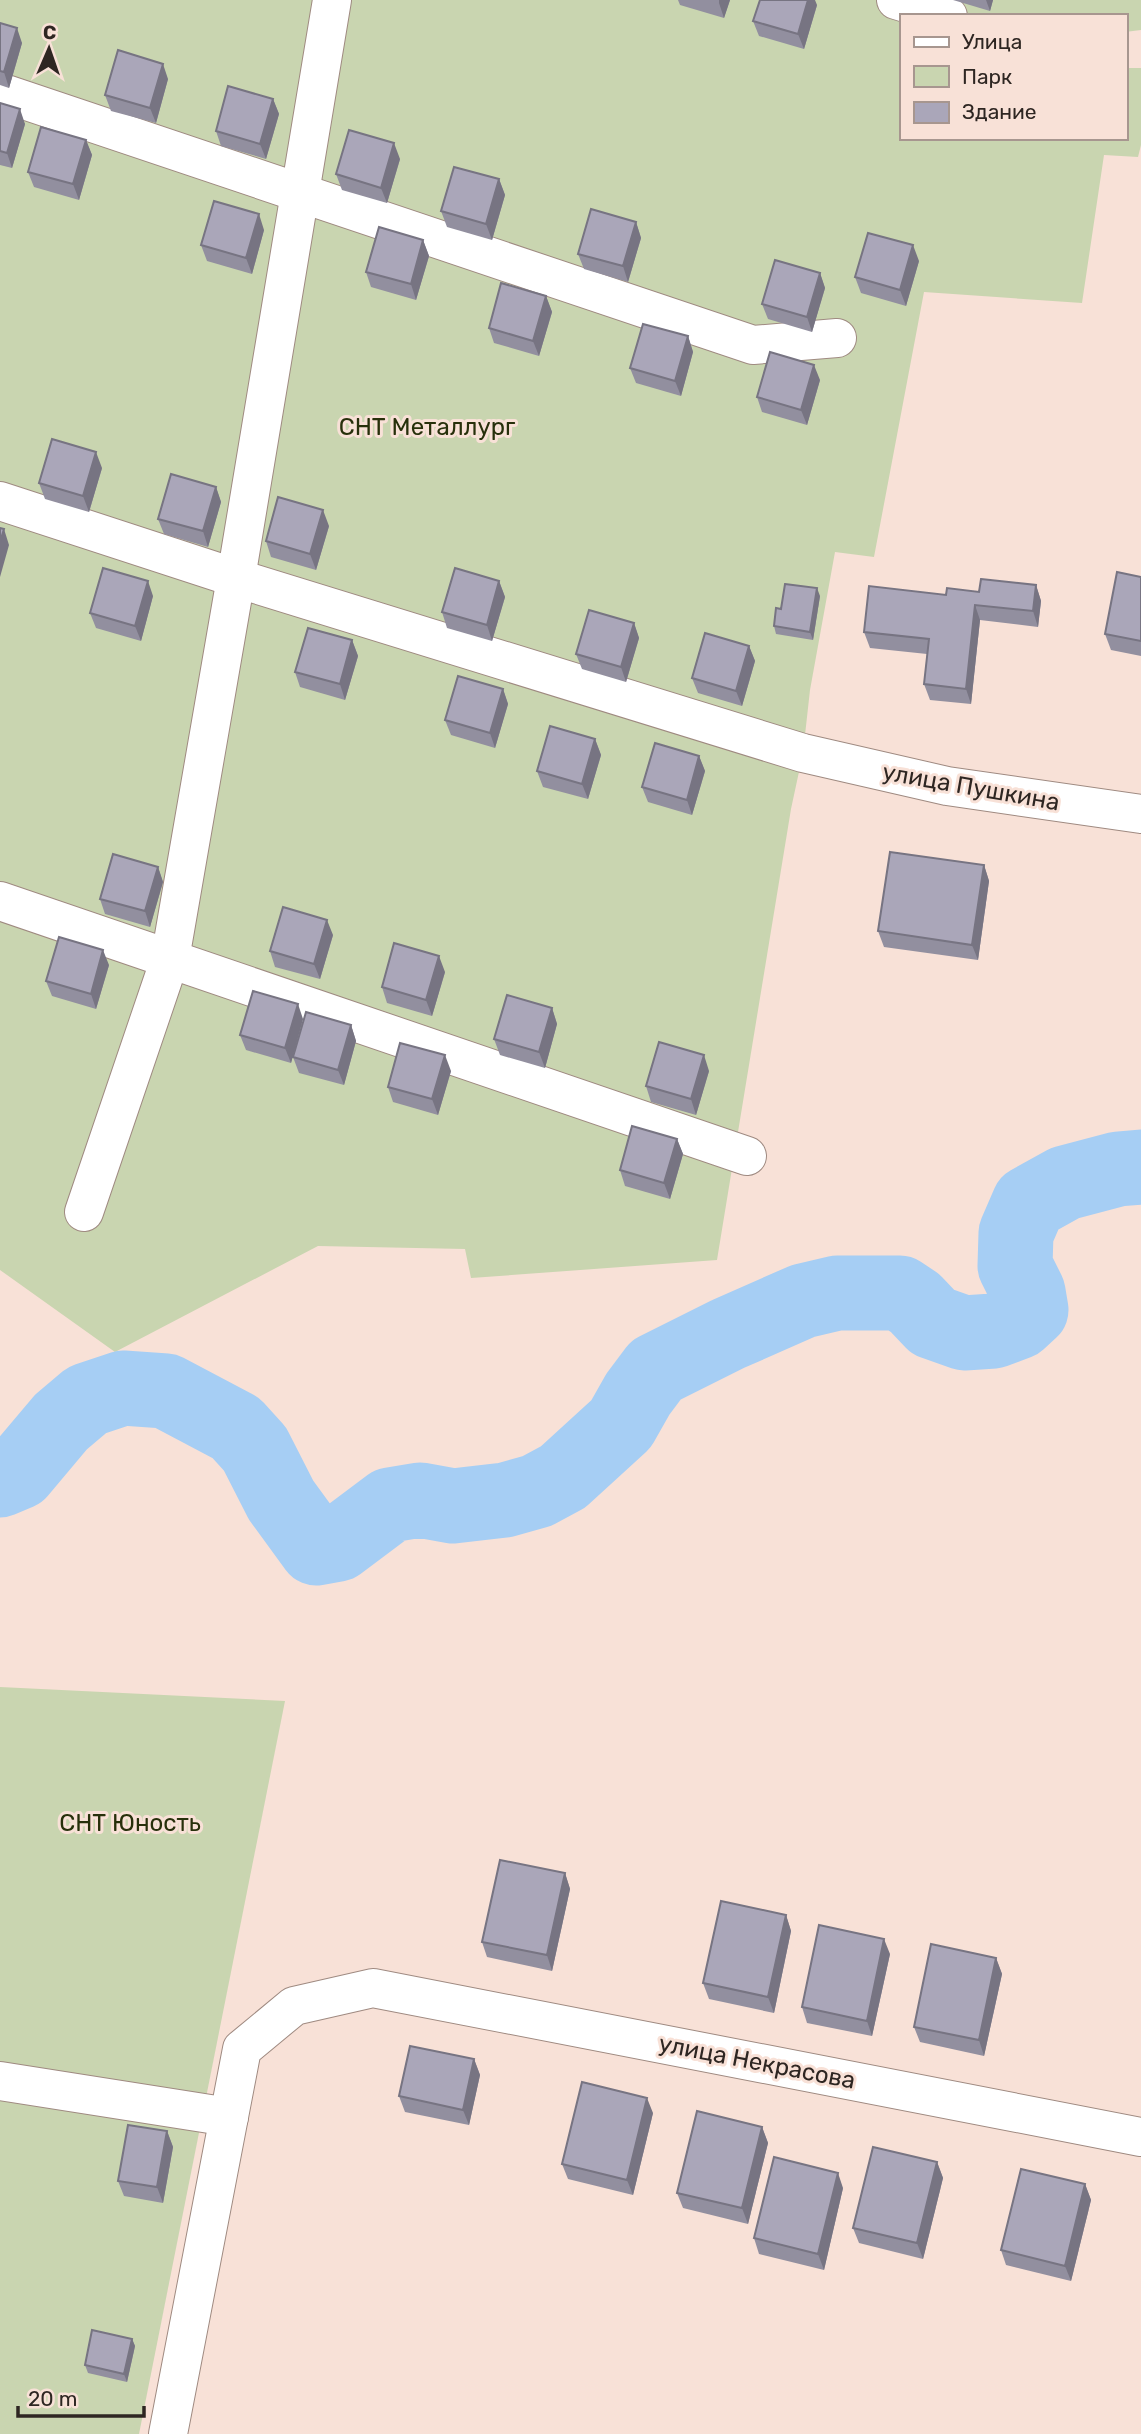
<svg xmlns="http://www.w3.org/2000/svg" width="1141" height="2434" font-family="Rubik,sans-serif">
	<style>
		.green { fill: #c9d5b0 }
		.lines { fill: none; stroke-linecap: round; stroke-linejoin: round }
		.river { stroke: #a6cef4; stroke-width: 75 }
		.minor-casing { stroke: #9f8a81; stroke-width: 40 }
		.minor { stroke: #fff; stroke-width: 38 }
		.wall { fill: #928f9f }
		.shaded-wall { fill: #777482 }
		.building { fill: #aaa6b9; stroke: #777482; stroke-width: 2 }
		.labels { text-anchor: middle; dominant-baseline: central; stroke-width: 6; stroke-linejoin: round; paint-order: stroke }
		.park-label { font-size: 24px; fill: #27300b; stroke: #f8e1d7 }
		.street-label { font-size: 24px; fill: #2e2622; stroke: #f8e1d7 }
	</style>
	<rect width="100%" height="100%" fill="#f8e1d7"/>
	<g class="green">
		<polygon points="0,0 1141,0 1141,30 1125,32 1125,16 901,16 901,138 1125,138 1125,68 1141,68 1141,145 1138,157 1104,155 1082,303 924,292 874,557 835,552 810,690 803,753 791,809 717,1260 471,1278 465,1249 318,1246 115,1352 0,1270"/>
		<polygon points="0,1687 285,1701 139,2434 0,2434"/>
	</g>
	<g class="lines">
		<polyline class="river" points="0,1480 19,1472 61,1422 87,1400 123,1388 166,1391 236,1428 255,1449 281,1500 316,1548 338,1544 390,1505 420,1500 453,1506 505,1500 537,1491 563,1477 621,1424 638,1394 656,1370 728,1334 803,1301 837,1293 900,1293 915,1303 933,1322 964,1333 994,1331 1018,1322 1031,1310 1028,1292 1015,1266 1016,1233 1029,1203 1065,1183 1118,1169 1141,1167"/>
		<defs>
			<g id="minor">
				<polyline points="896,0 948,16"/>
				<polyline points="0,92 753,345 837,338"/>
				<polyline points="0,501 236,578 803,753 947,786 1141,814"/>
				<polyline points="0,901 747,1156"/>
				<polyline points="84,1212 170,959 236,578 332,0"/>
				<polyline points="0,2081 229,2117"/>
				<polyline points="168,2434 242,2049 294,2006 373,1988 1141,2137"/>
			</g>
		</defs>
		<use href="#minor" class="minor-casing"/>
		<use href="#minor" class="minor"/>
	</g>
	<g class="wall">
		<polygon points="678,0 730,0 724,18 680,5"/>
		<polygon points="953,0 993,0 990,11"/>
		<polygon points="817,5 804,49 759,36 753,21"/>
		<polygon points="0,23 22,43 9,88 0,85"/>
		<polygon points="168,79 156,123 111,111 105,95"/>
		<polygon points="273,99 279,114 266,159 221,146 216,131"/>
		<polygon points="0,103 25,124 12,168 0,165"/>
		<polygon points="86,140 92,155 79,200 34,187 28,172"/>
		<polygon points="400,159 387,203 342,190 336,174"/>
		<polygon points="499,179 505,195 492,240 447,227 441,211"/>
		<polygon points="636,222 641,238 628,282 584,269 578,254"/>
		<polygon points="264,230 252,274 207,261 201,245"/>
		<polygon points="423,240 429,256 416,300 371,287 366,272"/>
		<polygon points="919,261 906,306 861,293 855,277"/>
		<polygon points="820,273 825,288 812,332 768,319 762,304"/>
		<polygon points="546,296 552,312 539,356 494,343 489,328"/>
		<polygon points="688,336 693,352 681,396 636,383 630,368"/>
		<polygon points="820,380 807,425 762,412 757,397"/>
		<polygon points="102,468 89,512 45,499 39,483"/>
		<polygon points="216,487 221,502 208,547 164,534 158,519"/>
		<polygon points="329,526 316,570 271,557 266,541"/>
		<polygon points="1141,577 1141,656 1111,650 1105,634"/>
		<polygon points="499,581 505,597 492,641 447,628 442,612"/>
		<polygon points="1036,585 1041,601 1038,627 980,620 971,704 930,700 924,684 927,654 870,648 864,632 946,595"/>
		<polygon points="153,596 141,641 96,628 90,613"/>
		<polygon points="820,596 813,640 776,634 774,626"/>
		<polygon points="634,623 639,638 626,682 582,669 576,654"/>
		<polygon points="352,640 358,656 345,700 300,687 295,672"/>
		<polygon points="749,646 755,661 742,706 698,693 692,678"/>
		<polygon points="503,689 508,704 495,748 451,735 445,720"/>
		<polygon points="595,739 601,755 588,799 543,787 537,771"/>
		<polygon points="699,756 705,771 692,815 648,802 642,787"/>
		<polygon points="984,865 989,881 978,960 884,947 878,931"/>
		<polygon points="158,867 163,882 150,927 105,914 100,899"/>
		<polygon points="333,935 320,979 275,967 270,951"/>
		<polygon points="109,965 96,1009 52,996 46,981"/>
		<polygon points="445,972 432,1016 387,1003 382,987"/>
		<polygon points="552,1008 557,1024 545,1068 500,1055 494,1039"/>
		<polygon points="303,1019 291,1063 246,1050 240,1035"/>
		<polygon points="351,1025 356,1041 344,1085 299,1073 293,1057"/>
		<polygon points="451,1071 438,1115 393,1102 388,1087"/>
		<polygon points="709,1071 696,1115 651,1102 646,1086"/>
		<polygon points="677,1139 683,1154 670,1199 625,1186 620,1170"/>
		<polygon points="565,1873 570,1889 552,1971 487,1957 482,1942"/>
		<polygon points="786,1915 791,1931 774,2013 709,1999 703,1983"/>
		<polygon points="890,1954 872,2036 807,2023 802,2007"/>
		<polygon points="996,1958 1002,1974 984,2056 920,2042 914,2027"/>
		<polygon points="474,2059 480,2075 469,2125 405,2112 399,2096"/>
		<polygon points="653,2113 633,2195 568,2179 562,2164"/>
		<polygon points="762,2127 768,2143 748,2224 683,2208 677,2193"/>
		<polygon points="167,2131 173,2147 163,2203 124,2196 118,2181"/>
		<polygon points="937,2162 943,2178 923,2259 859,2243 853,2228"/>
		<polygon points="1085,2184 1091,2200 1071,2281 1006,2265 1001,2250"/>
		<polygon points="843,2188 824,2270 759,2254 754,2238"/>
		<polygon points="132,2339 135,2346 127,2382 88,2373 85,2365"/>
	</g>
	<g class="shaded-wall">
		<polygon points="719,0 730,0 724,18 719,3"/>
		<polygon points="808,0 815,0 817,5 804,49 798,34"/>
		<polygon points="986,0 993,0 990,11"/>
		<polygon points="17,28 22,43 9,88 4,72"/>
		<polygon points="163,64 168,79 156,123 150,108"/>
		<polygon points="273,99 279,114 266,159 260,144"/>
		<polygon points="20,109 25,124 12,168 7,153"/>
		<polygon points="86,140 92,155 79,200 73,184"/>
		<polygon points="394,143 400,159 387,203 381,188"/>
		<polygon points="499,179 505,195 492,240 486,224"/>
		<polygon points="259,214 264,230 252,274 246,258"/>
		<polygon points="636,222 641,238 628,282 623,266"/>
		<polygon points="423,240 429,256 416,300 411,284"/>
		<polygon points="913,245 919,261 906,306 900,290"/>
		<polygon points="820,273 825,288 812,332 807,317"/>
		<polygon points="546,296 552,312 539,356 533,341"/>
		<polygon points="688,336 693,352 681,396 675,381"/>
		<polygon points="814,365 820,380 807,425 801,410"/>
		<polygon points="96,452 102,468 89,512 83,496"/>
		<polygon points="216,487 221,502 208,547 203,531"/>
		<polygon points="323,510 329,526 316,570 310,554"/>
		<polygon points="4,529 9,545 0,577 0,542"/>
		<polygon points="148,581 153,596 141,641 135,626"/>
		<polygon points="499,581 505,597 492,641 487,625"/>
		<polygon points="1036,585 1041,601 1038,627 1033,611"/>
		<polygon points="817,588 820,596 813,640 810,632"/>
		<polygon points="975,605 980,620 971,704 966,689"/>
		<polygon points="634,623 639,638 626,682 621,667"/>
		<polygon points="352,640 358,656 345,700 340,684"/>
		<polygon points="749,646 755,661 742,706 736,691"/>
		<polygon points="503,689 508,704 495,748 490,733"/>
		<polygon points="595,739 601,755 588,799 582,784"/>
		<polygon points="699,756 705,771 692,815 687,800"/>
		<polygon points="984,865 989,881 978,960 972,945"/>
		<polygon points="158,867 163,882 150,927 145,911"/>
		<polygon points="327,920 333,935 320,979 314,964"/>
		<polygon points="103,950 109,965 96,1009 91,994"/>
		<polygon points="439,956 445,972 432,1016 426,1000"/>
		<polygon points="298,1004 303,1019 291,1063 285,1048"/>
		<polygon points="552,1008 557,1024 545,1068 539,1052"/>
		<polygon points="351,1025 356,1041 344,1085 338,1070"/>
		<polygon points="445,1055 451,1071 438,1115 432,1099"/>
		<polygon points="704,1055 709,1071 696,1115 691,1099"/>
		<polygon points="677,1139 683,1154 670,1199 664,1183"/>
		<polygon points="565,1873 570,1889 552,1971 547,1955"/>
		<polygon points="786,1915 791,1931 774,2013 768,1997"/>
		<polygon points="884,1939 890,1954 872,2036 867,2021"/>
		<polygon points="996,1958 1002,1974 984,2056 979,2040"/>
		<polygon points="474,2059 480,2075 469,2125 463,2110"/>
		<polygon points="647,2098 653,2113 633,2195 627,2180"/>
		<polygon points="762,2127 768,2143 748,2224 742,2208"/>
		<polygon points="167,2131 173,2147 163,2203 157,2187"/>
		<polygon points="937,2162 943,2178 923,2259 917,2243"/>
		<polygon points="838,2173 843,2188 824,2270 818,2254"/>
		<polygon points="1085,2184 1091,2200 1071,2281 1065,2266"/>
		<polygon points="132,2339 135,2346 127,2382 124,2374"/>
	</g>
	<g class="building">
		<polygon points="760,0 808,0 798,34 753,21"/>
		<polygon points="0,23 17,28 4,72 0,71"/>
		<polygon points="118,50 163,64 150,108 105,95"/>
		<polygon points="228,86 273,99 260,144 216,131"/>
		<polygon points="0,103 20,109 7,153 0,151"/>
		<polygon points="41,127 86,140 73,184 28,172"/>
		<polygon points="349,130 394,143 381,188 336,174"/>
		<polygon points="454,167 499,179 486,224 441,211"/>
		<polygon points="214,201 259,214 246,258 201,245"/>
		<polygon points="591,209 636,222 623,266 578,254"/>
		<polygon points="379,227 423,240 411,284 366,272"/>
		<polygon points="868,233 913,245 900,290 855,277"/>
		<polygon points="775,260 820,273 807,317 762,304"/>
		<polygon points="501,283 546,296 533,341 489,328"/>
		<polygon points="643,324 688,336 675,381 630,368"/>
		<polygon points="770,352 814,365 801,410 757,397"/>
		<polygon points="52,439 96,452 83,496 39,483"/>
		<polygon points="171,474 216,487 203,531 158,519"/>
		<polygon points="278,497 323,510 310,554 266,541"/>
		<polygon points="0,528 4,529 0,542"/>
		<polygon points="103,568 148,581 135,626 90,613"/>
		<polygon points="455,568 499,581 487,625 442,612"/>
		<polygon points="1117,572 1141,577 1141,641 1105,634"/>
		<polygon points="981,579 1036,585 1033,611 975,605 966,689 924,684 929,639 864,632 869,586 946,595 947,588 979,592"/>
		<polygon points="785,584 817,588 810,632 774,626 776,608 781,609"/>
		<polygon points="589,610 634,623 621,667 576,654"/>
		<polygon points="308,628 352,640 340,684 295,672"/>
		<polygon points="705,633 749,646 736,691 692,678"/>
		<polygon points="458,676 503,689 490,733 445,720"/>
		<polygon points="550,726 595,739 582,784 537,771"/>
		<polygon points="655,743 699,756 687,800 642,787"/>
		<polygon points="890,852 984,865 972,945 878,931"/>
		<polygon points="113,854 158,867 145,911 100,899"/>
		<polygon points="283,907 327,920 314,964 270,951"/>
		<polygon points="59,937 103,950 91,994 46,981"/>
		<polygon points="394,943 439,956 426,1000 382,987"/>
		<polygon points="253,991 298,1004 285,1048 240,1035"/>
		<polygon points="507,995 552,1008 539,1052 494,1039"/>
		<polygon points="306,1012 351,1025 338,1070 293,1057"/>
		<polygon points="659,1042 704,1055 691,1099 646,1086"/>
		<polygon points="400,1043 445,1055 432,1099 388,1087"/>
		<polygon points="632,1126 677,1139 664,1183 620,1170"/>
		<polygon points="500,1860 565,1873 547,1955 482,1942"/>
		<polygon points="721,1901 786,1915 768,1997 703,1983"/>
		<polygon points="819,1925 884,1939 867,2021 802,2007"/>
		<polygon points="931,1944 996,1958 979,2040 914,2027"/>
		<polygon points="410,2046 474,2059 463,2110 399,2096"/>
		<polygon points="582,2082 647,2098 627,2180 562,2164"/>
		<polygon points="697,2111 762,2127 742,2208 677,2193"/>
		<polygon points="128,2125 167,2131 157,2187 118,2181"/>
		<polygon points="873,2147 937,2162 917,2243 853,2228"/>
		<polygon points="774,2157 838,2173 818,2254 754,2238"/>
		<polygon points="1021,2169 1085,2184 1065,2266 1001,2250"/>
		<polygon points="92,2330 132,2339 124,2374 85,2365"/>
	</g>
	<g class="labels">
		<g class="park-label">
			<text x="427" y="427">СНТ Металлург</text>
			<text x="130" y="1823">СНТ Юность</text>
		</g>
		<g class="street-label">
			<text transform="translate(971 787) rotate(10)">улица Пушкина</text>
			<text transform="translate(757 2062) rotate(11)">улица Некрасова</text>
		</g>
	</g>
	<rect x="900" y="14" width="228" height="126" fill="#f8e1d7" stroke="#a7968f" stroke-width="2"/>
	<rect x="914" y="37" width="35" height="10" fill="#ffffff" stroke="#a7968f" stroke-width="2"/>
	<text x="962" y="49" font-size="21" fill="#2e2622">Улица</text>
	<rect x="914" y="66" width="35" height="21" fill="#c9d5b0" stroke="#a7968f" stroke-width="2"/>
	<text x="962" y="84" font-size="21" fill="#2e2622">Парк</text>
	<rect x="914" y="102" width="35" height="21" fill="#aaa6b9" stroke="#a7968f" stroke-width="2"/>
	<text x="962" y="119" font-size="21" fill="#2e2622">Здание</text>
	<g transform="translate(49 49) rotate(2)" stroke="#f8e1d7" stroke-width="5" paint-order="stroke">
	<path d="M0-5L12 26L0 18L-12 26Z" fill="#2e2622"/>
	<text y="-10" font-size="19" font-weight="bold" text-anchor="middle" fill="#2e2622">С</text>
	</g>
	<path d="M18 2406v10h126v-10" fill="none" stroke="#2e2622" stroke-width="3.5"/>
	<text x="28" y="2406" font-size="21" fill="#2e2622" stroke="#f8e1d7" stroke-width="5" paint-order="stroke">20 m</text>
</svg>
